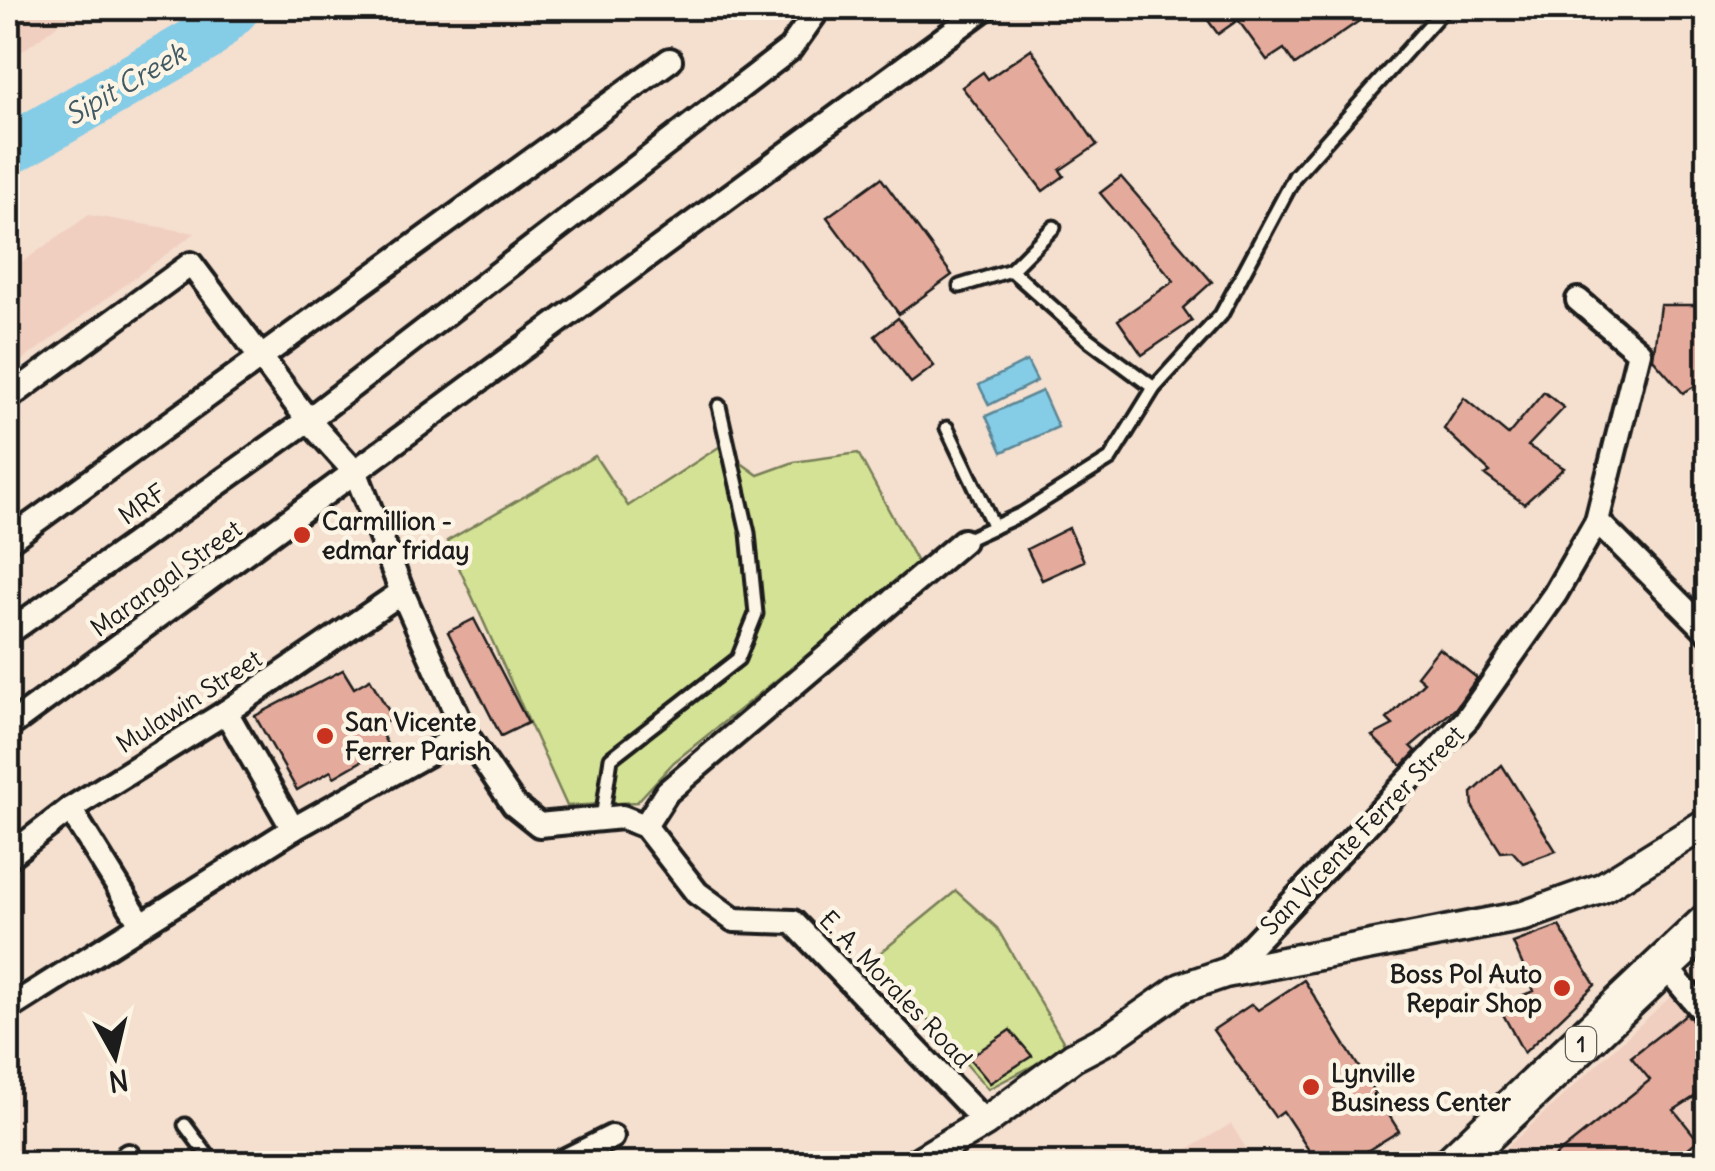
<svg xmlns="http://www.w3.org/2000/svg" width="1715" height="1171" font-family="Delius,sans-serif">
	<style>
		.built { fill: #f0cfc0 }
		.green { fill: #d4e295; stroke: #787f58; stroke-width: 2.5 }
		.water { fill: #85cce6; stroke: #5b8695; stroke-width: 2.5 }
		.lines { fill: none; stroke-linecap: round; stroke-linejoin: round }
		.river { stroke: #85cce6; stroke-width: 50 }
		.building { fill: #e4ab9c; stroke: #1c1c1c; stroke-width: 2.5 }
		.service-casing { stroke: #1c1c1c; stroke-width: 19 }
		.minor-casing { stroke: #1c1c1c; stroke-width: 30 }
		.tertiary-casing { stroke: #1c1c1c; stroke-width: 35 }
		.trunk-casing { stroke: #1c1c1c; stroke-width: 45 }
		.service { stroke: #fcf5e5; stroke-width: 11 }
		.minor { stroke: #fcf5e5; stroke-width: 22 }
		.tertiary { stroke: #fcf5e5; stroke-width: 28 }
		.trunk { stroke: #fcf5e5; stroke-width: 38 }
		.poi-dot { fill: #c8321e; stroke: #fcf5e5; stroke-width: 4 }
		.labels { text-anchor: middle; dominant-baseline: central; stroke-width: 9; stroke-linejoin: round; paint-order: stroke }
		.shield { fill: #fcf5e5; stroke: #5f5d58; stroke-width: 2.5 }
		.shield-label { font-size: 22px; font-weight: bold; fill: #1c1c1c }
		.street-label { font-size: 25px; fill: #1c1c1c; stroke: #fcf5e5 }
		.poi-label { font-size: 25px; font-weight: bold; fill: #1c1c1c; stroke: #fcf5e5; text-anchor: start }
		.water-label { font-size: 28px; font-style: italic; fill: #415a63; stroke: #fcf5e5 }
	</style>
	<rect width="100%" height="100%" fill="#f5dfcf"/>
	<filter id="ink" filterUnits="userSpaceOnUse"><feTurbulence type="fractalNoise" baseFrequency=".01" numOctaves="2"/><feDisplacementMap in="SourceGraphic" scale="20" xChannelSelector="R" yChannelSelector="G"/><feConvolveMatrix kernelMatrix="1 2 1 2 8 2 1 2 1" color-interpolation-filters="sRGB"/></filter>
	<g filter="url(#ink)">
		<g class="built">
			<polygon points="8,8 79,8 8,62"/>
			<polygon points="89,215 195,233 8,371 8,272"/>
			<polygon points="1694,975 1707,993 1707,1163 1489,1164"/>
			<polygon points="1231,1124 1255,1163 1184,1163 1178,1155"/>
		</g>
		<g class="green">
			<polygon points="719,447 758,475 794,462 858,453 919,566 674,762 637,802 567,806 447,541 595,456 628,506"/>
			<polygon points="956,891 997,928 1067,1048 988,1089 874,958"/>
		</g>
		<g class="water">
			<polygon points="1027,361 1037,381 989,405 979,385"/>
			<polygon points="1042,391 1058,427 1002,452 986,416"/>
		</g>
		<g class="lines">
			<polyline class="river" points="8,151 205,37 235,8"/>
		</g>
		<g class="building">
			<polygon points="1199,8 1378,8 1295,65 1284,49 1267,60 1238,20 1218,34"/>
			<polygon points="1031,49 1097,145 1060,170 1064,176 1043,191 962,87 983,72 988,79"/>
			<polygon points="1121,177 1212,282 1183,308 1192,321 1142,355 1118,320 1174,281 1100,193"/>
			<polygon points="881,178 952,275 899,314 827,217"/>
			<polygon points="1660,305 1708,305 1708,378 1683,393 1653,359"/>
			<polygon points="898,318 934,366 911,383 875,336"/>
			<polygon points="1544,392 1564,408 1528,446 1564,468 1524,504 1485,475 1490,472 1444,429 1464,398 1508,435"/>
			<polygon points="1069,528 1084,561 1042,580 1027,549"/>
			<polygon points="474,619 528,723 501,736 448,632"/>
			<polygon points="1439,648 1477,678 1455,709 1411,746 1416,751 1402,766 1372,736 1393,725 1387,719 1424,682 1417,676"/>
			<polygon points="343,670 354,688 370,679 393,718 378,727 388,746 334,777 331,771 297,790 255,716"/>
			<polygon points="1502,765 1556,851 1523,863 1512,851 1501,852 1473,808 1472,793"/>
			<polygon points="1559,926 1595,985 1524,1053 1498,1005 1534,991 1513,943"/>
			<polygon points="1304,980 1399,1131 1346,1164 1318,1164 1283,1111 1275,1117 1213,1030 1252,1004 1258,1010"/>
			<polygon points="1686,1014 1708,1032 1708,1088 1674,1110 1698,1140 1669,1164 1545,1164 1650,1080 1631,1057"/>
			<polygon points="1010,1030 1032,1056 990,1083 969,1058"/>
		</g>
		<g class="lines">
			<defs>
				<g id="service">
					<polyline points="1011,270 1088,339 1154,388"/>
					<polyline points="960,286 1011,270 1054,227"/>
					<polyline points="947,428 994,527"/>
					<polyline points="963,541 1022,514 1110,459 1154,388 1221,315 1295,176 1445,8"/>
					<polyline points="602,819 611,758 738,659 756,614 748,533 719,406"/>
					<polyline points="185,1125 214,1164"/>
				</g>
				<g id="minor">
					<polyline points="8,398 191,264 308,420 356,473 402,592 465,733 514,805 539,825 622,817 645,826 697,893 734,920 793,922 985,1122"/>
					<polyline points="1597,521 1708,632"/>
					<polyline points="8,541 670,60"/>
					<polyline points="8,633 308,420 790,49 819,8"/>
					<polyline points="226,712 293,829"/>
					<polyline points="8,727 985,8"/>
					<polyline points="70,809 140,922"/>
					<polyline points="645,826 667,792 963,541"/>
					<polyline points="8,857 70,809 226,712 402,592"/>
					<polyline points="1665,966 1708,1017"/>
					<polyline points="1225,973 1467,719 1555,594 1597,521 1639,352 1578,300"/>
					<polyline points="8,1009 293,829 465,733"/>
					<polyline points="128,1156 134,1164"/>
					<polyline points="558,1164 612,1137"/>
				</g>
				<polyline id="tertiary" points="915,1164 985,1122 1073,1057 1111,1037 1181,988 1225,973 1524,916 1602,888 1708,822"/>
				<polyline id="trunk" points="1453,1164 1708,923"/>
			</defs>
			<use href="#service" class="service-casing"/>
			<use href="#minor" class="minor-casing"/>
			<use href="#tertiary" class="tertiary-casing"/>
			<use href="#trunk" class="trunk-casing"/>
			<use href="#service" class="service"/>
			<use href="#minor" class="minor"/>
			<use href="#tertiary" class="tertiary"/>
			<use href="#trunk" class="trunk"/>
		</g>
	</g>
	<g class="poi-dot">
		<circle cx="302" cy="535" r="10"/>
		<circle cx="325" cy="736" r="10"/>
		<circle cx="1562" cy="988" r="10"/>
		<circle cx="1311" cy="1087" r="10"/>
	</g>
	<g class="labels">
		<rect class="shield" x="1566" y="1027" width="30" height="34" rx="8"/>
		<g class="shield-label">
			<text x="1581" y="1044">1</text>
		</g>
		<g class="street-label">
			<text transform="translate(142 504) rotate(-35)">MRF</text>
			<text transform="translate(166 578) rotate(-36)">Marangal Street</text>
			<text transform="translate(189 701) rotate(-33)">Mulawin Street</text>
			<text transform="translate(1362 830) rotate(-46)">San Vicente Ferrer Street</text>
			<text transform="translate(896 989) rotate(46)">E. A. Morales Road</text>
		</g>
		<g class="poi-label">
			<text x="322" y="521">Carmillion -<tspan x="322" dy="29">edmar friday</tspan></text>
			<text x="345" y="722">San Vicente<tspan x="345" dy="29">Ferrer Parish</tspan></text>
			<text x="1542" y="974" text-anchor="end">Boss Pol Auto<tspan x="1542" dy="29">Repair Shop</tspan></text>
			<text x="1331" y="1073">Lynville<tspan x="1331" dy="29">Business Center</tspan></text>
		</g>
		<g class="water-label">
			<text transform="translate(125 84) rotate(-30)">Sipit Creek</text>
		</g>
	</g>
	<rect width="1715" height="1171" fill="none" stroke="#fcf5e5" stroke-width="40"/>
	<rect x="20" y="20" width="1675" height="1131" fill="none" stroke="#1c1c1c" stroke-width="4" filter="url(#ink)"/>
	<g transform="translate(115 1056) rotate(172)" stroke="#fcf5e5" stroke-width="8" paint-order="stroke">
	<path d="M0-8L18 38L0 25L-18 38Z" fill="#1c1c1c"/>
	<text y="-15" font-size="28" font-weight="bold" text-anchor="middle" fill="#1c1c1c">N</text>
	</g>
</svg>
